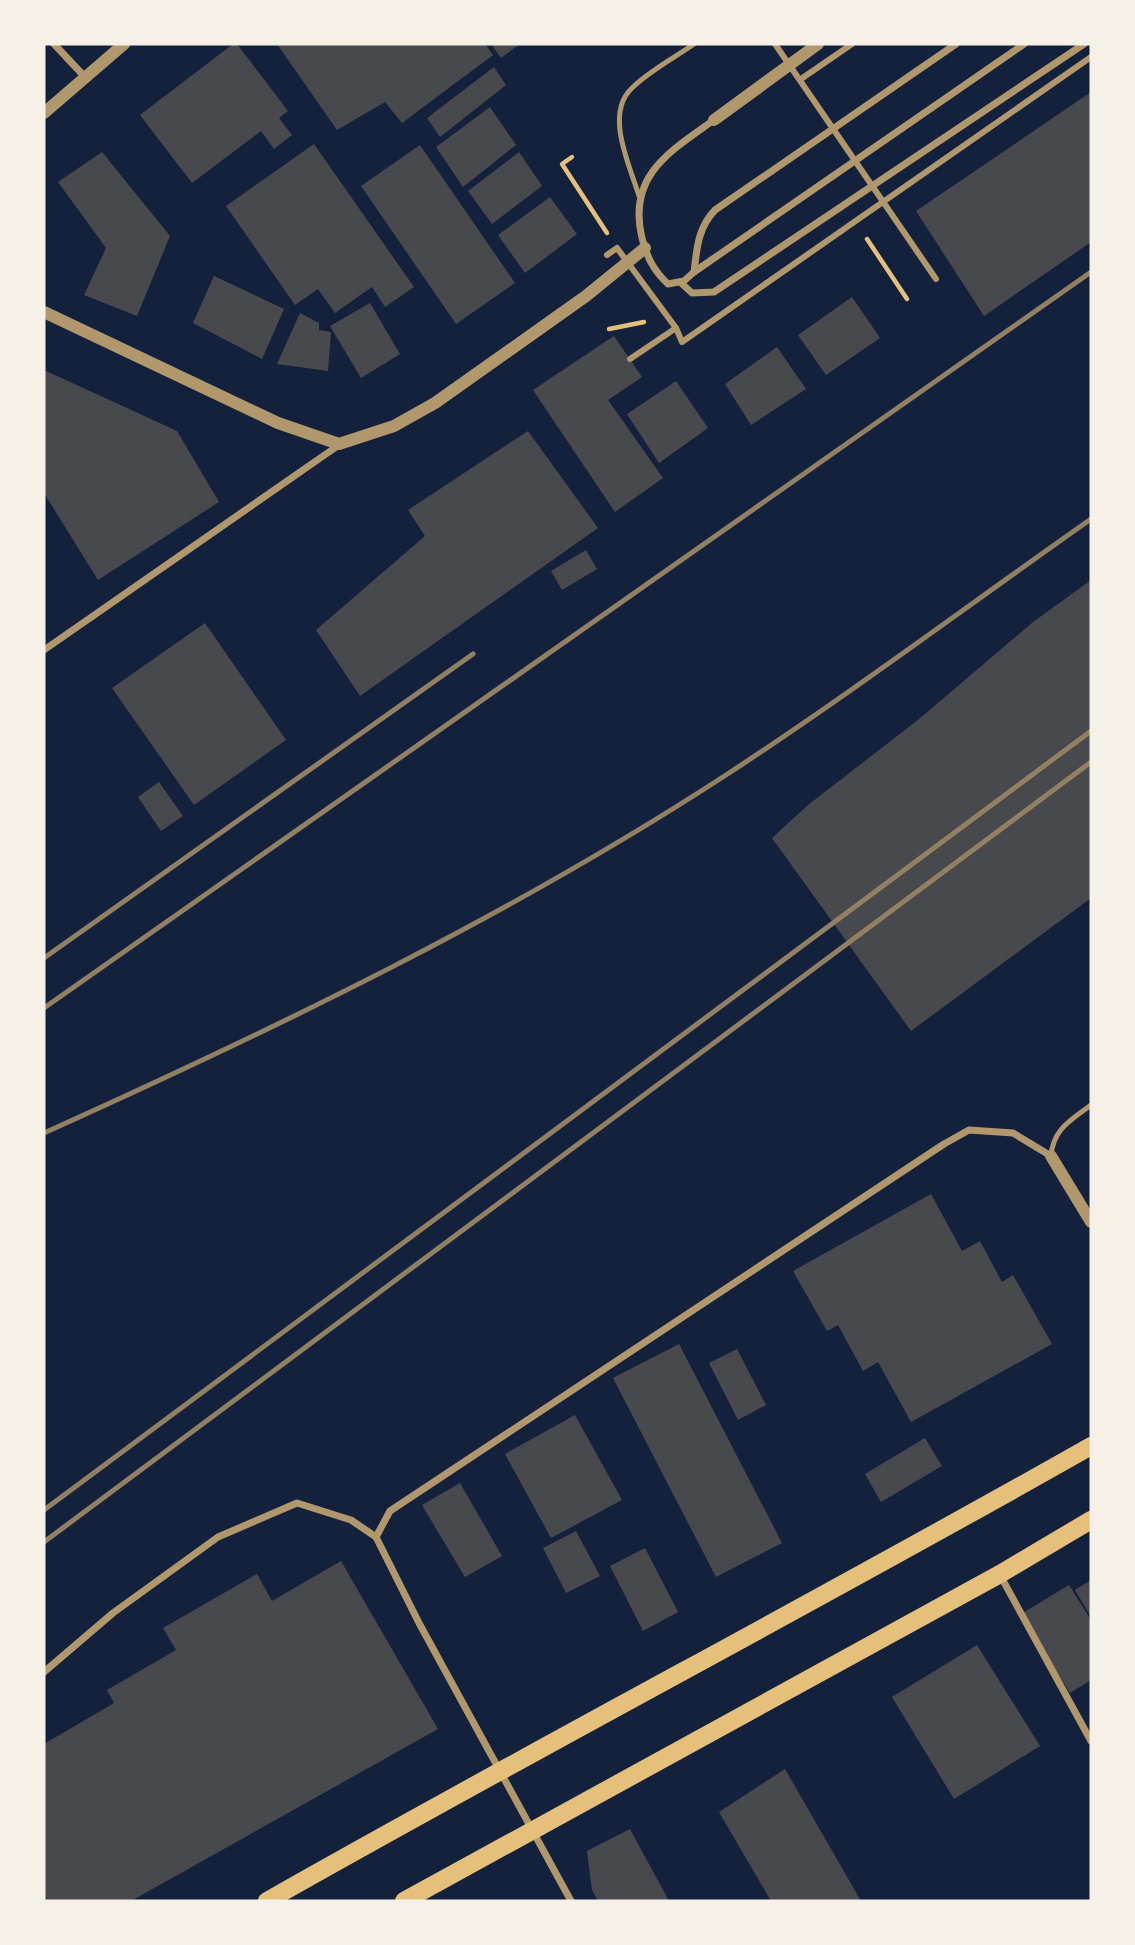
<svg xmlns="http://www.w3.org/2000/svg" width="1135" height="1945" font-family="'DM Sans',sans-serif">
	<style>
		.building { fill: #48494c }
		.lines { fill: none; stroke-linecap: round; stroke-linejoin: round }
		.path { stroke: #e5c07b; stroke-width: 4.5 }
		.service { stroke: #b1986c; stroke-width: 5 }
		.pedestrian { stroke: #b1986c; stroke-width: 6 }
		.minor { stroke: #b1986c; stroke-width: 7 }
		.tertiary { stroke: #b1986c; stroke-width: 12 }
		.primary { stroke: #e5c07b; stroke-width: 18 }
		.rail { stroke: #918062; stroke-width: 5 }
	</style>
	<rect width="100%" height="100%" fill="#14213d"/>
	<g class="building">
		<polygon points="233,44 237,44 288,111 279,118 292,135 274,149 261,131 192,183 140,115"/>
		<polygon points="277,44 485,44 493,55 402,123 385,102 337,130"/>
		<polygon points="491,44 520,44 501,58"/>
		<polygon points="494,67 506,85 440,137 427,118"/>
		<polygon points="1091,92 1091,242 984,316 916,211"/>
		<polygon points="490,107 516,145 463,187 436,147"/>
		<polygon points="314,144 414,287 385,307 372,287 335,313 318,289 295,305 226,206"/>
		<polygon points="420,145 515,283 456,324 361,186"/>
		<polygon points="102,152 170,236 137,316 84,295 106,248 58,182"/>
		<polygon points="519,152 542,186 492,224 468,191"/>
		<polygon points="550,197 577,234 525,273 498,235"/>
		<polygon points="214,276 284,309 262,359 193,323"/>
		<polygon points="852,297 880,338 826,375 798,335"/>
		<polygon points="370,303 400,354 361,378 330,326"/>
		<polygon points="300,313 319,323 319,330 331,332 328,371 277,364"/>
		<polygon points="614,336 642,377 608,400 663,478 615,512 533,390"/>
		<polygon points="777,347 806,389 751,425 725,384"/>
		<polygon points="44,370 177,431 219,502 98,580 44,493"/>
		<polygon points="676,381 708,428 659,463 627,414"/>
		<polygon points="528,431 598,528 360,696 316,630 425,536 408,510"/>
		<polygon points="586,550 597,569 562,590 551,571"/>
		<polygon points="1091,580 1091,898 911,1031 772,838 808,805 919,719 1033,622"/>
		<polygon points="205,623 286,740 194,805 112,688"/>
		<polygon points="159,782 183,816 161,831 138,797"/>
		<polygon points="931,1194 962,1251 980,1241 1002,1282 1013,1275 1052,1344 911,1422 878,1362 863,1371 838,1325 827,1331 793,1271"/>
		<polygon points="679,1344 782,1543 716,1577 613,1378"/>
		<polygon points="737,1349 766,1405 738,1420 709,1363"/>
		<polygon points="575,1415 622,1500 551,1538 505,1454"/>
		<polygon points="925,1438 942,1466 881,1502 865,1474"/>
		<polygon points="460,1483 502,1556 465,1577 422,1505"/>
		<polygon points="576,1531 600,1576 566,1593 543,1548"/>
		<polygon points="645,1548 678,1612 643,1631 610,1566"/>
		<polygon points="341,1561 438,1729 131,1901 44,1901 44,1744 114,1703 107,1690 176,1650 163,1628 257,1574 272,1601"/>
		<polygon points="1091,1580 1091,1617 1075,1590"/>
		<polygon points="1069,1585 1091,1620 1091,1680 1070,1693 1021,1614"/>
		<polygon points="977,1645 1040,1746 954,1799 892,1697"/>
		<polygon points="785,1769 861,1901 771,1901 719,1812"/>
		<polygon points="630,1829 669,1901 598,1901 592,1890 587,1851"/>
	</g>
	<g class="lines">
		<g class="path">
			<polyline points="572,157 562,164 607,233"/>
			<polyline points="867,239 907,299"/>
			<polyline points="609,329 644,322"/>
		</g>
		<g class="service">
			<path d="M639,196C630,166 604,114 632,88C649,71 674,58 694,44"/>
			<path d="M1051,1156C1053,1129 1071,1120 1091,1105"/>
		</g>
		<g class="pedestrian">
			<polyline points="775,44 936,279"/>
			<polyline points="801,79 852,44"/>
			<polyline points="607,255 617,248 676,328 682,342 1091,57"/>
			<polyline points="630,359 676,328"/>
		</g>
		<g class="minor">
			<polyline points="54,44 84,76"/>
			<path d="M714,120C669,152 627,176 642,238C647,257 653,270 668,284L684,281L694,272C697,247 698,228 715,210L956,44"/>
			<polyline points="694,272 1024,44"/>
			<polyline points="680,282 692,293 714,292 1084,44"/>
			<polyline points="44,650 339,445"/>
			<polyline points="376,1537 390,1511 944,1144 969,1130 1013,1133 1051,1156"/>
			<polyline points="1000,1575 1091,1741"/>
			<polyline points="44,1672 113,1613 218,1537 297,1503 351,1520 376,1537 419,1623 571,1901"/>
		</g>
		<g class="tertiary">
			<polyline points="44,113 124,44"/>
			<polyline points="714,120 818,44"/>
			<polyline points="44,312 278,423 339,444 394,426 435,403 586,296 645,248"/>
			<polyline points="1051,1156 1091,1222"/>
		</g>
		<g class="primary">
			<path d="M267,1901C540,1746 818,1601 1091,1446"/>
			<polyline points="404,1901 1000,1574 1091,1520"/>
		</g>
		<g class="rail">
			<polyline points="44,958 473,654"/>
			<polyline points="44,1008 1091,272"/>
			<path d="M44,1133C277,1028 511,915 726,775C850,694 970,604 1091,519"/>
			<polyline points="44,1510 1091,731"/>
			<polyline points="44,1542 1091,762"/>
		</g>
	</g>
	<rect width="1135" height="1945" fill="none" stroke="#f6f1e7" stroke-width="91"/>
</svg>
